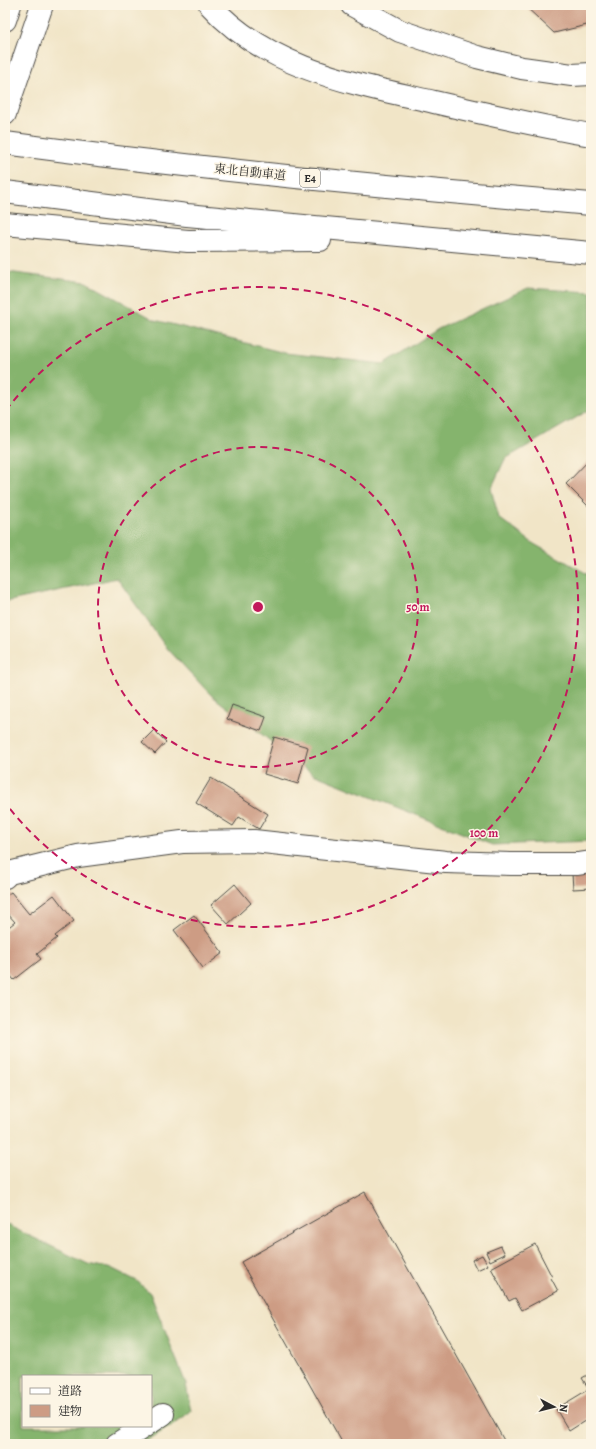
<svg xmlns="http://www.w3.org/2000/svg" width="596" height="1449" font-family="Alegreya,'Noto Serif JP',serif">
	<style>
		.forest { fill: #85b46d; stroke: #58704c; fill-rule: evenodd }
		.building { fill: #cd9c84 }
		.lines { fill: none; stroke-linecap: round; stroke-linejoin: round }
		.minor-casing { stroke: #494742; stroke-width: 24 }
		.highway-casing { stroke: #494742; stroke-width: 24 }
		.minor { stroke: #fff; stroke-width: 22 }
		.highway { stroke: #fff; stroke-width: 22 }
		.ring { fill: none; stroke: #c2185b; stroke-width: 2; stroke-dasharray: 7 5 }
		.labels { text-anchor: middle; dominant-baseline: central; stroke-width: 3; stroke-linejoin: round; paint-order: stroke }
		.shield { fill: #fcf5e5; stroke: #6a6863; stroke-width: 1 }
		.shield-label { font-size: 11px; font-weight: bold; fill: #2b2b2b }
		.street-label { font-size: 12px; fill: #2b2b2b; stroke: #fcf5e5 }
		.centre { fill: #c2185b; stroke: #fcf5e5; stroke-width: 2 }
		.ring-label { font-size: 12px; text-anchor: middle; font-weight: bold; fill: #c2185b; stroke: #fcf5e5; stroke-width: 3; stroke-linejoin: round; paint-order: stroke }
	</style>
	<rect width="100%" height="100%" fill="#fcf5e5"/>
	<filter id="ink" filterUnits="userSpaceOnUse"><feTurbulence type="fractalNoise" baseFrequency=".025" numOctaves="2"/><feDisplacementMap in="SourceGraphic" scale="8" xChannelSelector="R" yChannelSelector="G"/><feConvolveMatrix kernelMatrix="1 2 1 2 8 2 1 2 1" color-interpolation-filters="sRGB"/></filter>
	<filter id="wash" filterUnits="userSpaceOnUse"><feTurbulence type="fractalNoise" baseFrequency=".012" numOctaves="4" result="noise"/><feDisplacementMap in="SourceGraphic" scale="16" xChannelSelector="R" yChannelSelector="G"/><feGaussianBlur stdDeviation="0.9" result="paint"/><feColorMatrix in="noise" values="0 0 0 0 0 0 0 0 0 0 0 0 0 0 0 0 0 1.4 0 .05"/><feComposite in="paint" operator="in"/></filter>
	<g filter="url(#wash)">
		<rect width="100%" height="100%" fill="#f1e5c7"/>
		<g class="forest">
			<polygon points="7,272 86,282 155,320 285,353 384,364 438,329 528,288 591,292 591,409 505,459 491,489 499,518 534,544 591,576 591,841 492,845 313,774 211,695 165,646 117,578 5,602 5,282"/>
			<path d="M5,1224L88,1264L113,1269L137,1281L150,1293L186,1384L191,1411L173,1425L141,1444H5ZM23,1376H151V1426H23Z"/>
		</g>
		<g id="blocks">
			<g class="building">
				<polygon points="524,5 591,5 591,24 554,33"/>
				<polygon points="591,458 591,509 566,484"/>
				<polygon points="232,705 266,717 261,731 227,719"/>
				<polygon points="154,730 166,742 155,754 142,742"/>
				<polygon points="274,737 308,747 298,784 264,774"/>
				<polygon points="211,778 268,814 259,829 239,817 233,826 196,803"/>
				<polygon points="590,872 591,888 573,889 572,874"/>
				<polygon points="235,884 251,903 228,924 211,905"/>
				<polygon points="11,892 29,914 54,895 74,921 55,936 57,938 37,954 41,959 14,980 5,969 5,930 15,922 6,912 5,913 5,896"/>
				<polygon points="194,915 223,953 203,968 174,930"/>
				<polygon points="365,1192 506,1444 343,1444 241,1262"/>
				<polygon points="535,1244 552,1277 551,1278 558,1291 522,1310 515,1298 509,1301 491,1268"/>
				<polygon points="501,1246 505,1254 490,1261 486,1252"/>
				<polygon points="482,1255 488,1265 477,1270 472,1260"/>
				<polygon points="591,1373 591,1417 569,1431 556,1409 589,1389 582,1378"/>
			</g>
		</g>
	</g>
	<g filter="url(#ink)">
		<use href="#blocks" fill-opacity="0" stroke="#494742" stroke-width="1"/>
		<g class="lines">
			<defs>
				<g id="minor">
					<polyline points="352,5 400,31 477,57 522,68 572,75 591,74"/>
					<polyline points="5,877 9,873 78,856 182,842 254,841 446,862 511,864 578,864 591,862"/>
					<polyline points="151,1422 163,1414"/>
					<polyline points="117,1444 145,1426"/>
				</g>
				<g id="highway">
					<path d="M210,5C267,69 355,84 434,102C486,114 538,126 591,135"/>
					<polyline points="5,20 10,5"/>
					<polyline points="5,114 42,5"/>
					<path d="M5,143C200,169 395,188 591,204"/>
					<polyline points="5,192 187,215 591,253"/>
					<polyline points="5,224 188,241 320,240"/>
				</g>
			</defs>
			<use href="#minor" class="minor-casing"/>
			<use href="#highway" class="highway-casing"/>
			<use href="#minor" class="minor"/>
			<use href="#highway" class="highway"/>
		</g>
	</g>
	<g class="ring">
		<circle cx="258" cy="607" r="160"/>
		<path d="M6 410A320 320 0 1 1 6 804"/>
	</g>
	<g class="labels">
		<rect class="shield" x="300" y="169" width="20" height="18" rx="3"/>
		<g class="shield-label">
			<text x="310" y="178">E4</text>
		</g>
		<g class="street-label">
			<text transform="translate(250 172) rotate(6)">東北自動車道</text>
		</g>
	</g>
	<circle cx="258" cy="607" r="6" class="centre"/>
	<g class="ring-label">
		<text x="418" y="611">50 m</text>
		<text x="484" y="837">100 m</text>
	</g>
	<rect width="596" height="1449" fill="none" stroke="#fcf5e5" stroke-width="20"/>
	<rect x="22" y="1375" width="130" height="52" fill="#fcf5e5" stroke="#a8a49b"/>
	<rect x="30" y="1388" width="20" height="6" fill="#ffffff" stroke="#a8a49b"/>
	<text x="58" y="1395" font-size="12" fill="#2b2b2b">道路</text>
	<rect x="30" y="1405" width="20" height="12" fill="#cd9c84" stroke="#a8a49b"/>
	<text x="58" y="1415" font-size="12" fill="#2b2b2b">建物</text>
	<g transform="translate(554 1407) rotate(97)" stroke="#fcf5e5" stroke-width="3" paint-order="stroke">
	<path d="M0-3L7 15L0 10L-7 15Z" fill="#2b2b2b"/>
	<text y="-6" font-size="11" font-weight="bold" text-anchor="middle" fill="#2b2b2b">N</text>
	</g>
</svg>
